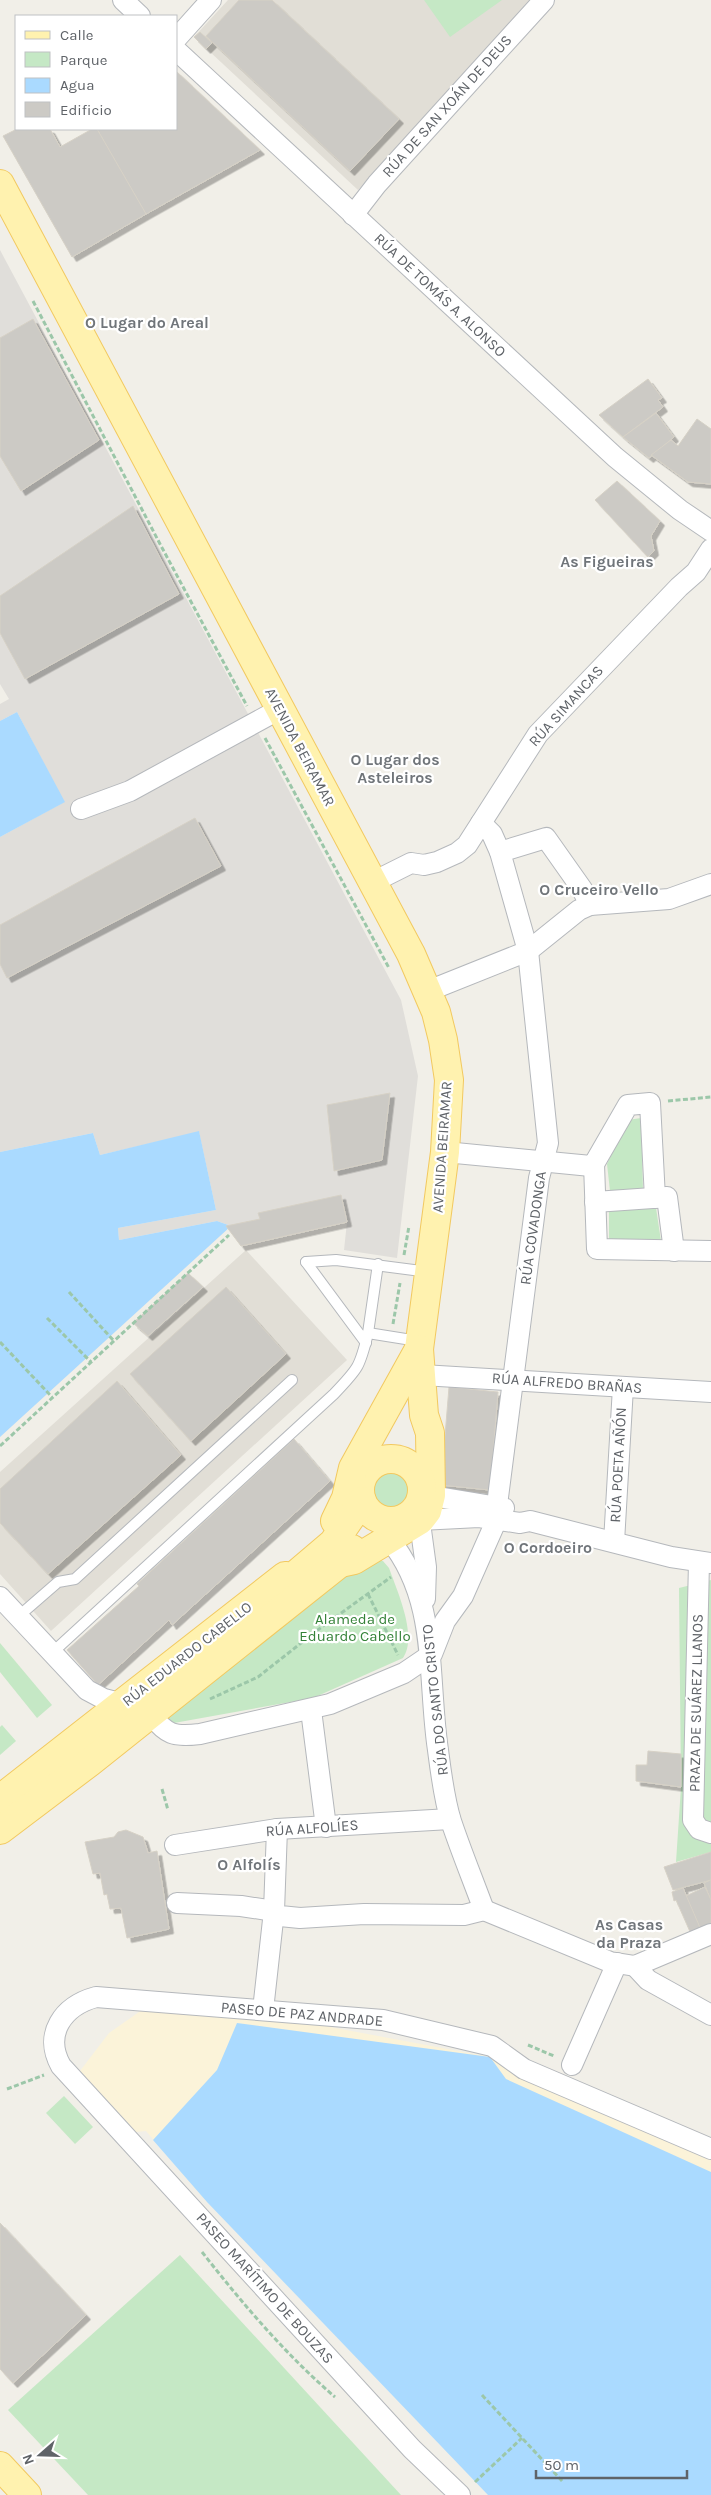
<svg xmlns="http://www.w3.org/2000/svg" width="711" height="2495" font-family="Karla,sans-serif">
	<style>
		.industrial { fill: #e0deda }
		.education { fill: #e1ded6 }
		.green { fill: #c5e8c5 }
		.sand { fill: #fbf3d9 }
		.water { fill: #aadaff }
		.building { fill: #cccac5; stroke: #d6d1c6; filter: url(#shadow) }
		.lines { fill: none; stroke-linecap: round; stroke-linejoin: round }
		.lane-casing { stroke: #b5b8bc; stroke-width: 12 }
		.street-casing { stroke: #b5b8bc; stroke-width: 22 }
		.primary-casing { stroke: #f2c960; stroke-width: 30 }
		.path { stroke: #9cc7a9; stroke-width: 3; stroke-dasharray: 5 2.5; stroke-linecap: butt }
		.lane { stroke: #fff; stroke-width: 10 }
		.street { stroke: #fff; stroke-width: 20 }
		.primary { stroke: #fff2af; stroke-width: 28 }
		.labels { text-anchor: middle; dominant-baseline: central; stroke-width: 4.5; stroke-linejoin: round; paint-order: stroke }
		.street-label { font-size: 15px; fill: #5f6368; stroke: #fff }
		.park-label { font-size: 15px; fill: #348238; stroke: #fff }
		.neighbourhood-label { font-size: 16px; font-weight: bold; fill: #70757a; stroke: #fff }
	</style>
	<defs>
		<filter id="shadow"><feDropShadow dx="4.5" dy="4.5" stdDeviation="0" flood-color="#0004"/></filter>
	</defs>
	<rect width="100%" height="100%" fill="#f1efe8"/>
	<polygon class="industrial" points="0,250 401,1000 418,1076 397,1258 344,1250 347,1222 241,1246 231,1226 217,1221 119,1240 118,1228 216,1210 199,1132 100,1155 93,1133 0,1152 0,837 64,802 17,712 0,721 0,704 9,699 0,684"/>
	<g class="education">
		<polygon points="228,0 531,0 358,190 194,37"/>
		<polygon points="246,1250 347,1360 51,1631 0,1574 0,1472"/>
	</g>
	<g class="green">
		<polygon points="424,0 502,0 450,37"/>
		<polygon points="641,1118 643,1190 610,1191 607,1164 628,1120"/>
		<polygon points="656,1208 661,1241 609,1240 609,1210"/>
		<circle cx="390" cy="1489" r="23"/>
		<path d="M373,1559L383,1561L389,1568C397,1591 418,1636 403,1658L313,1698L174,1723L167,1720L166,1713L363,1560Z"/>
		<polygon points="711,1580 711,1852 676,1862 681,1787 679,1588"/>
		<polygon points="0,1643 52,1705 37,1718 0,1672"/>
		<polygon points="2,1725 16,1741 0,1755 0,1727"/>
		<polygon points="64,2096 93,2127 75,2144 46,2113"/>
		<polygon points="180,2255 401,2495 88,2495 8,2410"/>
	</g>
	<polygon class="sand" points="149,2005 229,2008 490,2057 711,2152 711,2243 207,2202 146,2131 136,2132 80,2071 109,2033"/>
	<g class="water">
		<polygon points="17,712 65,802 0,837 0,721"/>
		<polygon points="199,1131 216,1210 118,1228 119,1240 217,1221 231,1226 0,1437 0,1152 93,1133 100,1155"/>
		<polygon points="237,2023 490,2057 506,2079 711,2172 711,2495 488,2495 207,2202 153,2140 217,2070"/>
	</g>
	<g class="building">
		<polygon points="239,0 272,0 399,119 350,171 206,36"/>
		<polygon points="200,32 212,43 206,49 194,37"/>
		<polygon points="176,71 260,150 146,214 97,129 176,129"/>
		<polygon points="17,129 50,129 60,147 92,129 97,129 146,214 72,257 3,136"/>
		<polygon points="33,319 99,440 21,491 0,456 0,338"/>
		<polygon points="648,379 662,398 658,400 663,407 623,437 599,415"/>
		<polygon points="656,413 674,437 649,458 623,437"/>
		<polygon points="697,419 711,429 711,484 688,482 651,455 671,440 678,446"/>
		<polygon points="617,481 660,521 651,536 654,551 648,557 595,500"/>
		<polygon points="133,506 179,594 25,679 0,633 0,596"/>
		<polygon points="195,818 221,866 7,978 0,964 0,925"/>
		<polygon points="390,1093 382,1160 334,1171 327,1105"/>
		<polygon points="341,1195 347,1222 241,1246 226,1226 260,1219 258,1213"/>
		<polygon points="188,1273 203,1287 148,1336 133,1323"/>
		<polygon points="226,1287 286,1354 191,1441 130,1374"/>
		<polygon points="117,1381 181,1455 48,1574 0,1523 0,1489"/>
		<polygon points="449,1387 498,1392 490,1490 441,1485"/>
		<polygon points="294,1439 330,1481 172,1625 169,1620 98,1685 67,1650 139,1586 137,1584"/>
		<polygon points="648,1751 681,1754 681,1787 636,1781 636,1765 647,1765"/>
		<polygon points="126,1830 143,1837 148,1853 157,1851 169,1929 127,1938 121,1908 110,1909 107,1894 104,1895 100,1873 93,1874 85,1842 114,1837 118,1832"/>
		<polygon points="711,1852 711,1880 673,1890 664,1867"/>
		<polygon points="711,1880 711,1900 704,1883"/>
		<polygon points="705,1887 711,1900 711,1925 701,1930 686,1896"/>
		<polygon points="683,1888 701,1930 691,1934 676,1900 674,1901 672,1892"/>
		<polygon points="0,2223 86,2315 13,2383 0,2369"/>
	</g>
	<g class="lines">
		<defs>
			<g id="lane">
				<polyline points="306,1262 336,1260 429,1272"/>
				<polyline points="306,1262 366,1343"/>
				<polyline points="368,1333 378,1264"/>
				<polyline points="20,1615 58,1582 75,1579 292,1380"/>
				<path d="M53,1652L334,1394C358,1369 360,1367 368,1333L418,1341"/>
			</g>
			<g id="street">
				<polyline points="123,0 140,16"/>
				<polyline points="176,39 211,0"/>
				<polyline points="176,50 615,457 680,510 711,531"/>
				<polyline points="353,215 377,184 544,0"/>
				<polyline points="81,809 130,791 280,709"/>
				<polyline points="481,823 492,834 500,852 528,951 548,1143 539,1178 497,1505"/>
				<polyline points="500,852 546,838 582,889 590,905"/>
				<polyline points="373,882 411,863 424,865 437,862 457,853 467,845 538,734 679,587 696,572 711,549"/>
				<polyline points="428,991 528,951 579,910 590,905 669,899 711,884"/>
				<polyline points="445,1152 591,1166 594,1164 628,1105 650,1103 655,1198"/>
				<polyline points="594,1164 597,1249 711,1251"/>
				<polyline points="595,1202 667,1197 674,1251"/>
				<polyline points="422,1375 711,1392"/>
				<polyline points="421,1486 431,1495 438,1497 504,1508"/>
				<polyline points="418,1508 426,1567 425,1599"/>
				<polyline points="420,1520 479,1517 520,1523 530,1521 671,1557 711,1563"/>
				<path d="M389,1539C439,1600 427,1677 438,1750C441,1773 444,1799 451,1821C461,1851 473,1880 484,1910"/>
				<polyline points="614,1542 623,1387"/>
				<polyline points="699,1562 693,1820 699,1829 711,1833"/>
				<polyline points="0,1597 87,1690 104,1699 123,1704"/>
				<polyline points="311,1710 326,1827"/>
				<path d="M150,1714C167,1735 173,1737 200,1734L330,1704L404,1673L432,1654L445,1621L463,1596L497,1519"/>
				<polyline points="175,1845 277,1829 450,1819"/>
				<polyline points="177,1903 241,1906 274,1911 280,1916 300,1918 364,1914 464,1915 484,1910"/>
				<polyline points="484,1910 610,1962 635,1966 711,1934"/>
				<polyline points="635,1966 648,1980 711,2015"/>
				<polyline points="263,2010 274,1911 277,1829"/>
				<polyline points="572,2065 617,1963"/>
				<path d="M460,2495L412,2449L61,2066C43,2034 63,2006 96,1997L383,2020L492,2046L524,2069L711,2149"/>
			</g>
			<g id="primary">
				<polyline points="0,184 411,954 436,1012 443,1040 449,1080 445,1152 419,1349 424,1415 430,1433 431,1495 427,1511 420,1520 354,1560 340,1563"/>
				<circle cx="391" cy="1490" r="31"/>
				<polyline points="335,1521 346,1498 353,1468 419,1349"/>
				<polyline points="0,1799 285,1576 293,1577 333,1543 362,1501"/>
				<polyline points="0,1830 90,1762 340,1563 352,1549"/>
				<polyline points="0,2466 27,2495"/>
			</g>
		</defs>
		<use href="#lane" class="lane-casing"/>
		<use href="#street" class="street-casing"/>
		<use href="#primary" class="primary-casing"/>
		<g class="path">
			<polyline points="33,301 160,544 247,706"/>
			<polyline points="265,738 389,968"/>
			<polyline points="668,1101 711,1097"/>
			<polyline points="404,1255 409,1226"/>
			<polyline points="69,1292 114,1341"/>
			<polyline points="47,1318 91,1362"/>
			<polyline points="393,1324 400,1283"/>
			<polyline points="0,1342 52,1397"/>
			<polyline points="0,1446 229,1235"/>
			<polyline points="368,1594 398,1655"/>
			<polyline points="210,1699 258,1677 315,1632 391,1577"/>
			<polyline points="162,1789 168,1810"/>
			<polyline points="528,2045 554,2056"/>
			<polyline points="7,2089 44,2075"/>
			<path d="M202,2252C243,2304 285,2354 335,2397"/>
			<polyline points="482,2395 563,2482"/>
			<polyline points="475,2482 522,2438"/>
		</g>
		<use href="#lane" class="lane"/>
		<use href="#street" class="street"/>
		<use href="#primary" class="primary"/>
	</g>
	<g class="labels">
		<g class="street-label">
			<text transform="translate(447 106) rotate(-48)">RÚA DE SAN XOÁN DE DEUS</text>
			<text transform="translate(440 295) rotate(43)">RÚA DE TOMÁS A. ALONSO</text>
			<text transform="translate(566 706) rotate(-48)">RÚA SIMANCAS</text>
			<text transform="translate(300 747) rotate(62)">AVENIDA BEIRAMAR</text>
			<text transform="translate(442 1147) rotate(-86)">AVENIDA BEIRAMAR</text>
			<text transform="translate(533 1228) rotate(-82)">RÚA COVADONGA</text>
			<text transform="translate(567 1383) rotate(4)">RÚA ALFREDO BRAÑAS</text>
			<text transform="translate(618 1465) rotate(-87)">RÚA POETA AÑÓN</text>
			<text transform="translate(187 1654) rotate(-38)">RÚA EDUARDO CABELLO</text>
			<text transform="translate(435 1700) rotate(-96)">RÚA DO SANTO CRISTO</text>
			<text transform="translate(696 1703) rotate(-89)">PRAZA DE SUÁREZ LLANOS</text>
			<text transform="translate(312 1828) rotate(-4)">RÚA ALFOLÍES</text>
			<text transform="translate(302 2014) rotate(5)">PASEO DE PAZ ANDRADE</text>
			<text transform="translate(265 2288) rotate(48)">PASEO MARÍTIMO DE BOUZAS</text>
		</g>
		<g class="park-label">
			<text x="355" y="1619">Alameda de<tspan x="355" dy="17">Eduardo Cabello</tspan></text>
		</g>
		<g class="neighbourhood-label">
			<text x="147" y="322">O Lugar do Areal</text>
			<text x="607" y="561">As Figueiras</text>
			<text x="395" y="759">O Lugar dos<tspan x="395" dy="18">Asteleiros</tspan></text>
			<text x="599" y="889">O Cruceiro Vello</text>
			<text x="548" y="1547">O Cordoeiro</text>
			<text x="249" y="1864">O Alfolís</text>
			<text x="629" y="1924">As Casas<tspan x="629" dy="18">da Praza</tspan></text>
		</g>
	</g>
	<rect x="15" y="15" width="162" height="115" fill="#ffffff" stroke="#bfc1c3"/>
	<rect x="25" y="31" width="25" height="8" fill="#fff2af" stroke="#bfc1c3"/>
	<text x="60" y="40" font-size="15" fill="#5f6368">Calle</text>
	<rect x="25" y="52" width="25" height="15" fill="#c5e8c5" stroke="#bfc1c3"/>
	<text x="60" y="65" font-size="15" fill="#5f6368">Parque</text>
	<rect x="25" y="78" width="25" height="15" fill="#aadaff" stroke="#bfc1c3"/>
	<text x="60" y="90" font-size="15" fill="#5f6368">Agua</text>
	<rect x="25" y="102" width="25" height="15" fill="#cccac5" stroke="#bfc1c3"/>
	<text x="60" y="115" font-size="15" fill="#5f6368">Edificio</text>
	<g transform="translate(40 2455) rotate(250)" stroke="#ffffff" stroke-width="4" paint-order="stroke">
	<path d="M0-4L9 19L0 12L-9 19Z" fill="#5f6368"/>
	<text y="-8" font-size="14" font-weight="bold" text-anchor="middle" fill="#5f6368">N</text>
	</g>
	<path d="M536 2470v8h151v-8" fill="none" stroke="#5f6368" stroke-width="2.5"/>
	<text x="544" y="2470" font-size="15" fill="#5f6368" stroke="#ffffff" stroke-width="4" paint-order="stroke">50 m</text>
</svg>
